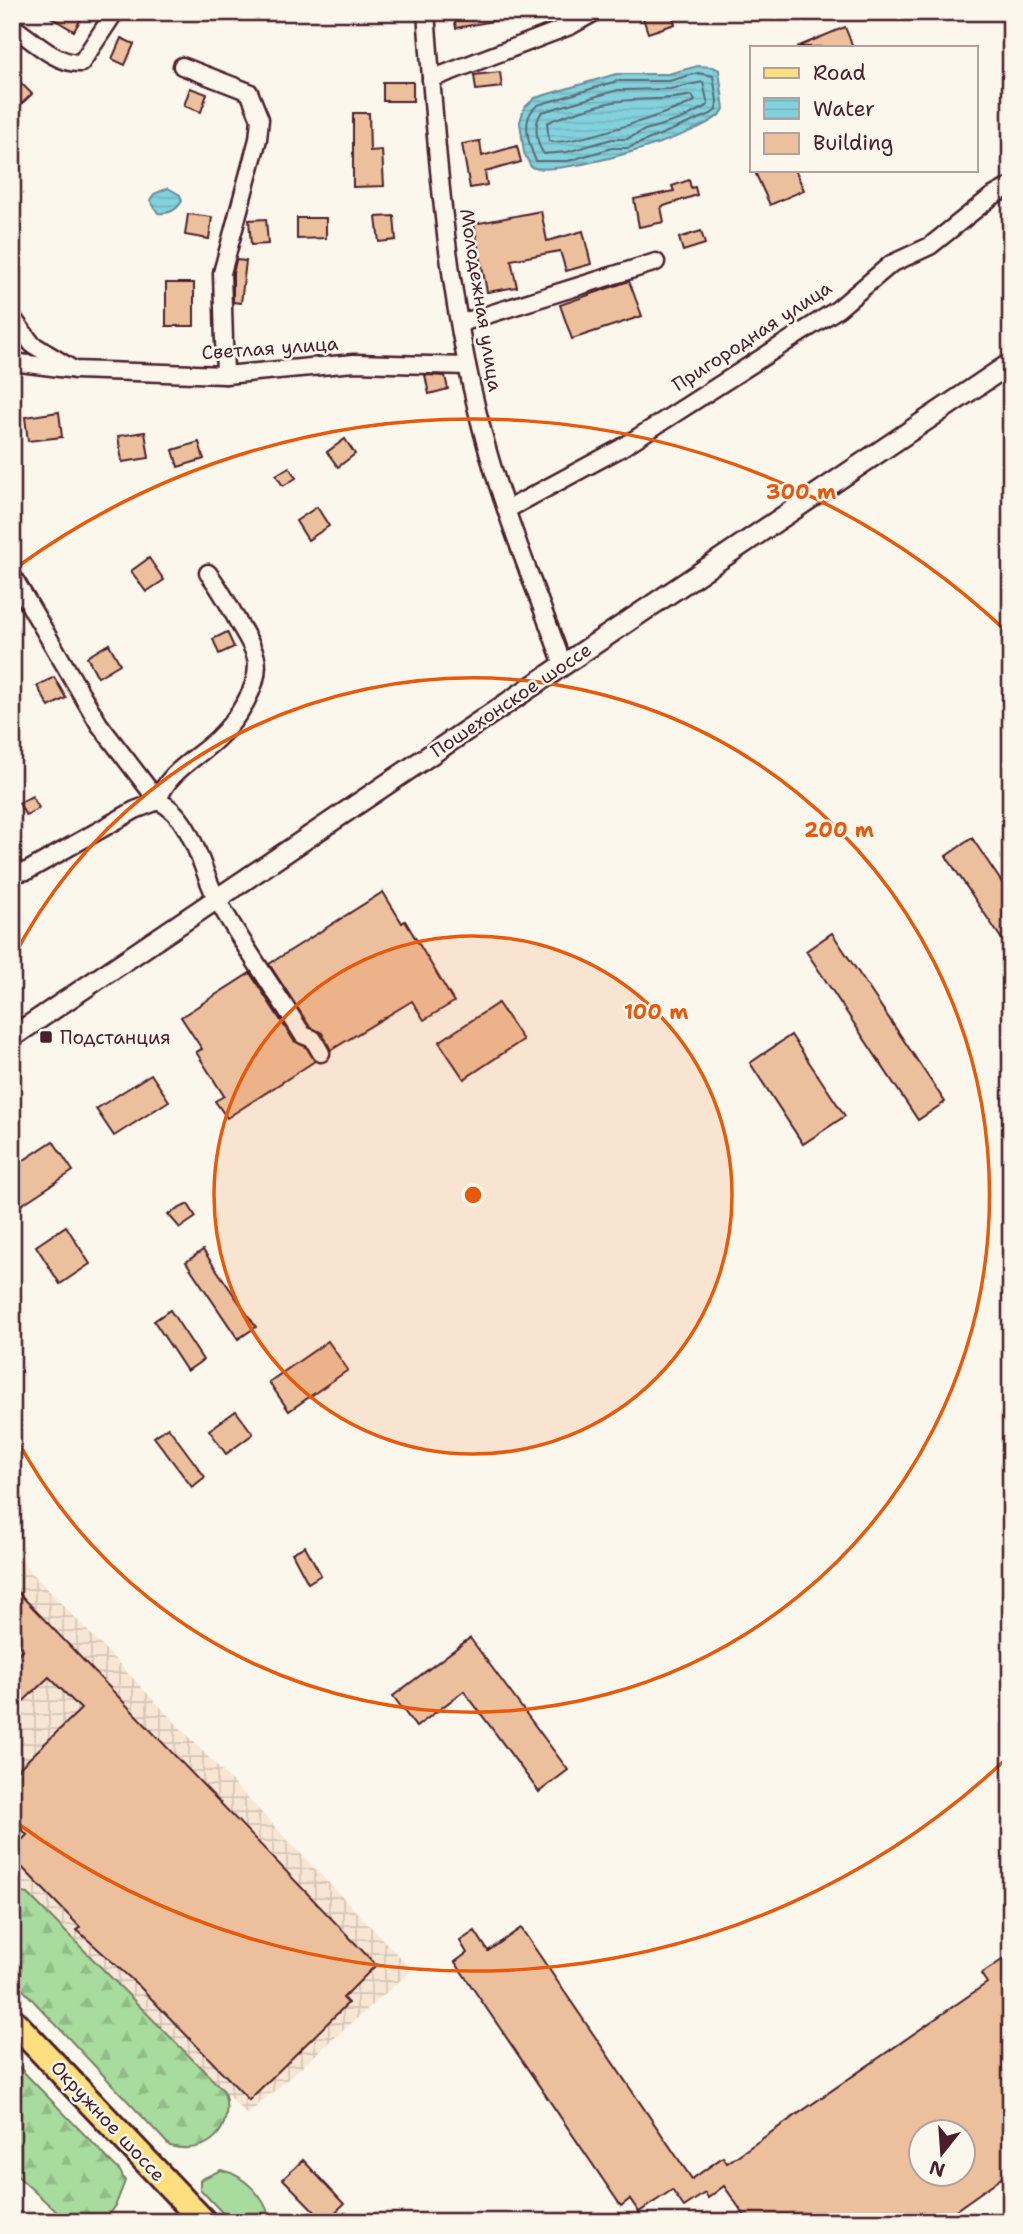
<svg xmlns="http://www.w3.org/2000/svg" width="1023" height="2234" font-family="'Shantell Sans',sans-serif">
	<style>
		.industrial { fill: url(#industrial-grid) }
		.grass { fill: #a7dc9e; stroke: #787e64; stroke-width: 2 }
		.forest { fill: url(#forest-firs); stroke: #787e64; stroke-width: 2 }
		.water { fill: url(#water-rules); stroke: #6c8a96; stroke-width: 2 }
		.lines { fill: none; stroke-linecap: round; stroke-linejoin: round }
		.shore { stroke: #606772; stroke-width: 2 }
		.building { fill: #edc09d; stroke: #4a1f2b; stroke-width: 2; fill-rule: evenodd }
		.minor-casing { stroke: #4a1f2b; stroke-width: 21 }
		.tertiary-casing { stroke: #4a1f2b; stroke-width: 24 }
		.primary-casing { stroke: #4a1f2b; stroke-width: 30 }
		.minor { stroke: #fbf7ec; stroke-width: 16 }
		.tertiary { stroke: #fbf7ec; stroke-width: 19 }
		.primary { stroke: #fedf80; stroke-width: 24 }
		.ring { fill: none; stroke: #e8590c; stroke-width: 3.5 }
		.poi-dot { fill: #4a1f2b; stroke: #fbf7ec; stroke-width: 2.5 }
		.labels { text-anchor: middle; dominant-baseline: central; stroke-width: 5; stroke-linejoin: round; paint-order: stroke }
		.street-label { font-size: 19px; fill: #4a1f2b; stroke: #fbf7ec }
		.poi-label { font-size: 19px; fill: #4a1f2b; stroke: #fbf7ec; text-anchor: start }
		.centre { fill: #e8590c; stroke: #fbf7ec; stroke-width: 3.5 }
		.ring-label { font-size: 21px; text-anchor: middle; font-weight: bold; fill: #e8590c; stroke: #fbf7ec; stroke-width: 5; stroke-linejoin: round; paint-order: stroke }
	</style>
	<defs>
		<pattern id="industrial-grid" width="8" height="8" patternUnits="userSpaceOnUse" patternTransform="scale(1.75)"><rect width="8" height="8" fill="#f7e6d4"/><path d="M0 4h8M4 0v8" fill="none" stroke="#d5c5b6"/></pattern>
		<pattern id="forest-firs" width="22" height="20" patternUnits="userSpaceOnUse" patternTransform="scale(1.75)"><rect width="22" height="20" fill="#a7dc9e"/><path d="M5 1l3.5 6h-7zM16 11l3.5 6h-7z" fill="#91bc88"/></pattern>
		<pattern id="water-rules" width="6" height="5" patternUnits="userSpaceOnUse" patternTransform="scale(1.75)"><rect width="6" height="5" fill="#82d2dd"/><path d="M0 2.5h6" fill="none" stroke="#72b4be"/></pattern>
	</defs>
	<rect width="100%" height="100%" fill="#fbf7ec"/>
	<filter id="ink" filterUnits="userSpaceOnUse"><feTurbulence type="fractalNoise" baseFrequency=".0143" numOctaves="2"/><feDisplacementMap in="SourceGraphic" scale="14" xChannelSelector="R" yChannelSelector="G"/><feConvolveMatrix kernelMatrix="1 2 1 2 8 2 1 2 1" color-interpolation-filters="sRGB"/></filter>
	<g filter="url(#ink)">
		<polygon class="industrial" points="12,1552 412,1970 247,2115 12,1878"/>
		<path class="grass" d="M221,2170C245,2175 266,2198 271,2222H231L200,2189V2180Z"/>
		<g class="forest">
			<path d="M18,1892L28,1894L224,2091C235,2130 208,2156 170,2146L12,1978V1894Z"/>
			<polygon points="12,2060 120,2171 125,2181 116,2204 103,2222 68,2222 12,2171"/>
		</g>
		<g class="water">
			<path d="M698,66L713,67L719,70L724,109C713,134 557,178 531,167L524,153L520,122L524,108L535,98L616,74H668Z"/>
			<path d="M168,188L180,195L182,201C177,210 168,214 158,213L150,200L154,194Z"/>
		</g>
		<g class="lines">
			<g class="shore">
				<path d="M698,73L713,76L717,101L716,110L711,114L628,148H612L568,161H536C528,144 520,117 538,105L617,81H669Z"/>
				<path d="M703,82L708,105L682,119L645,130L627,139H612L567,152L544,154C536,144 533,122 542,112L618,90L670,89Z"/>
				<path d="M692,95L695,101C676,111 564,148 549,141L547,123C560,116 606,102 621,101C645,98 667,101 692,95Z"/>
			</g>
		</g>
		<g class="building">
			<polygon points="42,12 85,12 74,31"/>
			<polygon points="453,12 504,12 504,19 456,28"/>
			<polygon points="641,12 671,12 675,24 648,33"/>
			<polygon points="845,27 853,47 797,47"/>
			<polygon points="121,38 134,44 125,65 112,59"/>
			<polygon points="500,72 502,87 476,90 474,75"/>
			<polygon points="12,74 32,94 12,113"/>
			<rect x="383" y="82" width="30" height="19"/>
			<polygon points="190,88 207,94 201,112 184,106"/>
			<polygon points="353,113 369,113 370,151 382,150 384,186 353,187"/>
			<polygon points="480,141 482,156 517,146 521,162 485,172 487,185 470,188 462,144"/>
			<polygon points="754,170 795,170 804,190 770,205"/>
			<polygon points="689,180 691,188 695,187 697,195 661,207 664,222 639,227 634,199 674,191 672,186"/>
			<polygon points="541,211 547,241 583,231 591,264 566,271 560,251 511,260 517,287 487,292 474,224"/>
			<polygon points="188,214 212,217 209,239 185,235"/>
			<polygon points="394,216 396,240 379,242 376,217"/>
			<polygon points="297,218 326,218 326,238 297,239"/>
			<polygon points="266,219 268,244 251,245 249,220"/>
			<polygon points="701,231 705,244 683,251 679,238"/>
			<polygon points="236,260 246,261 241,303 233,302 233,274"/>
			<polygon points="629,281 642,316 572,339 560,305"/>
			<rect x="166" y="283" width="28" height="43"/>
			<polygon points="425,375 445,376 448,389 429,394"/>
			<polygon points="59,412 62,437 28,441 25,417"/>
			<polygon points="145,432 149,458 122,462 118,436"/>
			<polygon points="345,439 355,454 338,467 327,452"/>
			<polygon points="199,442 204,459 178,467 173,450"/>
			<polygon points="289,467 296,478 283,486 276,475"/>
			<polygon points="317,507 329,526 308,540 296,521"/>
			<polygon points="149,558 164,580 146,592 131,571"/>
			<polygon points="227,632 234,647 219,654 213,639"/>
			<polygon points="109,644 120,664 98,677 87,657"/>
			<polygon points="54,677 66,698 49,707 37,686"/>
			<polygon points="32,796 39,808 26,816 19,803"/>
			<polygon points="972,838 1011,896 1011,953 946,856"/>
			<polygon points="383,892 402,923 405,921 454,1002 424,1020 412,1001 331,1050 322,1033 310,1027 269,964"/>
			<polygon points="832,933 945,1102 918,1120 806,951"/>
			<polygon points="250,973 294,1041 306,1047 315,1061 227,1118 215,1101 224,1096 196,1052 202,1049 181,1017"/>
			<polygon points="498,1003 523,1040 464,1079 439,1042"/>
			<polygon points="791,1035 845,1116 803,1144 750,1063"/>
			<polygon points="151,1074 169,1101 114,1136 96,1109"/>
			<polygon points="53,1141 73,1171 12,1211 12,1168"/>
			<polygon points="188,1204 196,1217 180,1228 168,1214"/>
			<polygon points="66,1226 90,1264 60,1284 36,1246"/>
			<polygon points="203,1250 256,1327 238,1339 186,1262"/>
			<polygon points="170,1310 203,1360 187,1371 154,1321"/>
			<polygon points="328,1341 348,1370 289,1411 269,1382"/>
			<polygon points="236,1411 253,1434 226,1454 209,1430"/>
			<polygon points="168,1427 205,1477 192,1487 154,1437"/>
			<polygon points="305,1546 321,1575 308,1583 292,1553"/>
			<polygon points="12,1586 376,1965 343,1998 348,2003 249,2100 140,1987 77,1930 80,1927 12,1857 12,1850 27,1835 12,1819 12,1775 81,1709 49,1677 12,1712 12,1659 23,1649 12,1638"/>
			<polygon points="470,1638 568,1770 539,1792 464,1691 416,1727 393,1696"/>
			<path d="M521,1928L692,2179L723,2157L727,2163L987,1983L981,1974L1011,1954V2171L939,2222H749L724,2186L708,2198L705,2193L684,2207L672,2190L639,2212L630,2199L621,2206L455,1962L467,1953L460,1941L475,1931L488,1951ZM921,2132H963V2174H921Z"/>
			<polygon points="303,2160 344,2204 325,2222 283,2179"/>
		</g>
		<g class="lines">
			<defs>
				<g id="minor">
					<path d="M426,12C437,161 448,315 490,459C510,529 539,597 563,665"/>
					<path d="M12,26C31,39 57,65 81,63L115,12"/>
					<polyline points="182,66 249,92 260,119 258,139 222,273 225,375"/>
					<polyline points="431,79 570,26 595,12"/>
					<polyline points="12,317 32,344 74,370 225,375 354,363 467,366"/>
					<polyline points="461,323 656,262"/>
					<polyline points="12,362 68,369"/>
					<polyline points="508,509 621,448 838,309 891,264 930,246 991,197 1011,186"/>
					<path d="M12,575L99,724L158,801C194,817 200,870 218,901C244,947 275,990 303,1035L313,1039L321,1053"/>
					<path d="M158,801C167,772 196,759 217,739C235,722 262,685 256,658C253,645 243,631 237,620C228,603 220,588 208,573"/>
					<polyline points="12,873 27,871 135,810 158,801"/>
				</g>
				<polyline id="tertiary" points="12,1037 1011,363"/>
				<polyline id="primary" points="12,2020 204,2222"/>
			</defs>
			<use href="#minor" class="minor-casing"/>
			<use href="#tertiary" class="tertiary-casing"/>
			<use href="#primary" class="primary-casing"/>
			<use href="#minor" class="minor"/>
			<use href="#tertiary" class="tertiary"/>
			<use href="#primary" class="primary"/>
		</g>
	</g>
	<circle cx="473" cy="1195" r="259" fill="#e8590c" fill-opacity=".12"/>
	<g class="ring">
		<circle cx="473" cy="1195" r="259"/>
		<path d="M12 960A517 517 0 1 1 12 1430"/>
		<path d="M1007 1758A776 776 0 0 1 17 1823M17 567A776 776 0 0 1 1007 632"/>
	</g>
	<rect class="poi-dot" x="39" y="1030" width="14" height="14" rx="3.5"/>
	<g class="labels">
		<g class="street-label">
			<text transform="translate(481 300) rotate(81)">Молодежная улица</text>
			<text transform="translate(752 336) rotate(-33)">Пригородная улица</text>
			<text transform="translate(270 348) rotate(-4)">Светлая улица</text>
			<text transform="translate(511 700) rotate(-34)">Пошехонское шоссе</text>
			<text transform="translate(108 2121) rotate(47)">Окружное шоссе</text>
		</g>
		<g class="poi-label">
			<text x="60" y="1037">Подстанция</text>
		</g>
	</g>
	<circle cx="473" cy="1195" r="10" class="centre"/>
	<g class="ring-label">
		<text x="801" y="499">300 m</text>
		<text x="839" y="837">200 m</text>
		<text x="656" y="1019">100 m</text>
	</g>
	<rect width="1023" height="2234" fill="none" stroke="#fbf7ec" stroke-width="42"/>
	<rect x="21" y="21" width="981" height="2192" fill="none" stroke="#4a1f2b" stroke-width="2.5" filter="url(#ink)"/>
	<rect x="750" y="46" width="228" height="126" fill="#fbf7ec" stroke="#b4a19f" stroke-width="2"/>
	<rect x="764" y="68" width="35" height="10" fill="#fedf80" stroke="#b4a19f" stroke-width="2"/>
	<text x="813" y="80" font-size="21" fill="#4a1f2b">Road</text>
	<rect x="764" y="98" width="35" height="21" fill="url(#water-rules)" stroke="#b4a19f" stroke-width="2"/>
	<text x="813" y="116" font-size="21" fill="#4a1f2b">Water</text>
	<rect x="764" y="133" width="35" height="21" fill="#edc09d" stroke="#b4a19f" stroke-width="2"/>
	<text x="813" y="150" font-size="21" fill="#4a1f2b">Building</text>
	<g transform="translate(942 2153) rotate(197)"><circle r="33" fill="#fbf7ec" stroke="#b4a19f" stroke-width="2"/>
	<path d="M0-5L12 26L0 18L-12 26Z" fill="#4a1f2b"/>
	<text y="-10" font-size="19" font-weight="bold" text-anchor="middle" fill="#4a1f2b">N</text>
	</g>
</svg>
